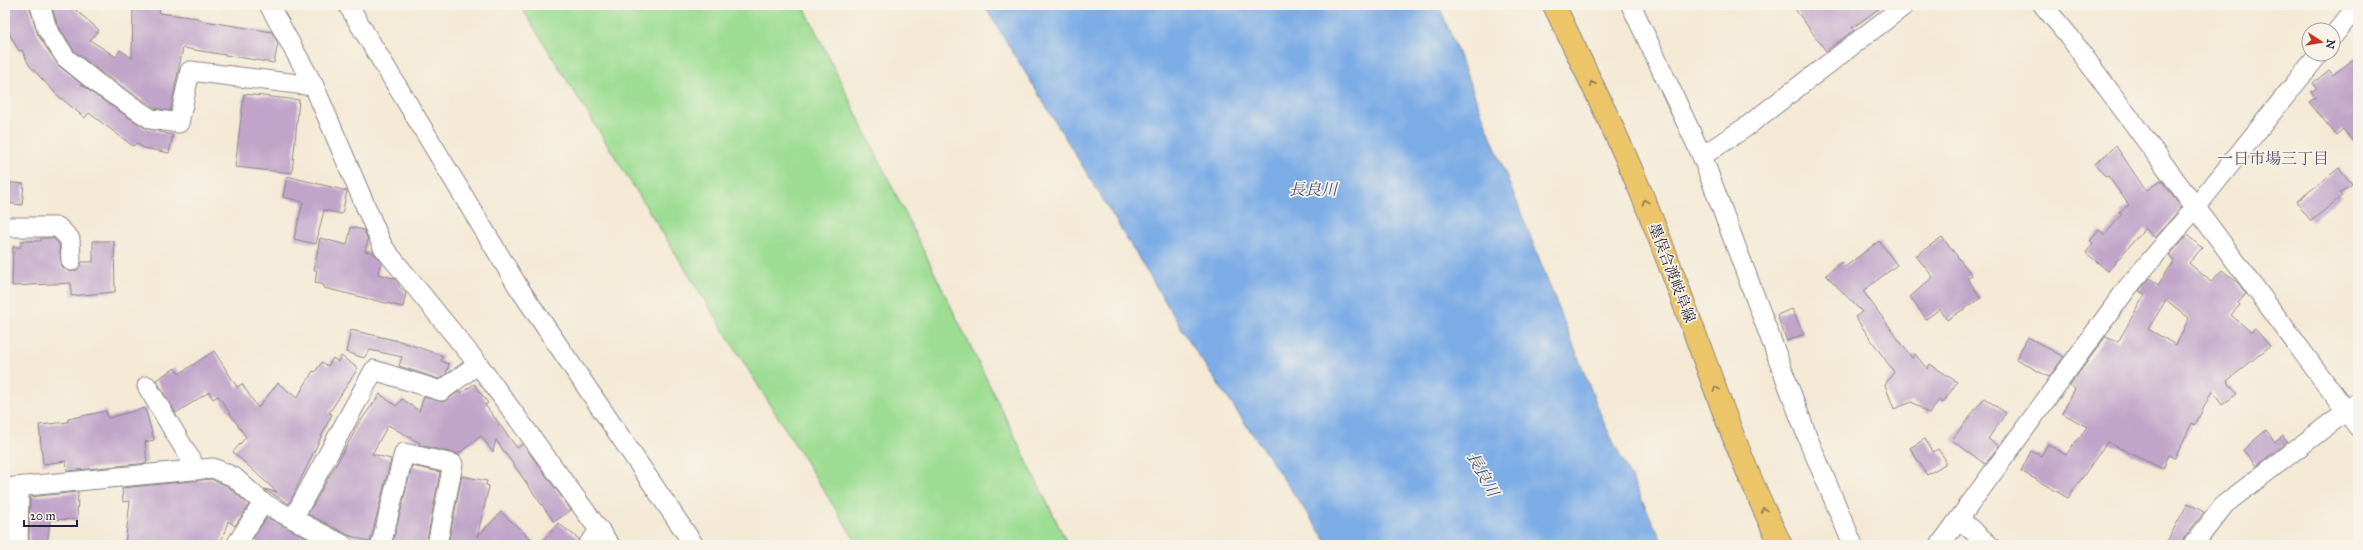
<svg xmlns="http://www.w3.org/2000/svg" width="2363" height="550" font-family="'IM FELL Great Primer','Noto Serif JP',serif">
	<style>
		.green { fill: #9ddd93; stroke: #608067 }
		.water { fill: #7cace6; stroke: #4f6790 }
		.building { fill: #c0a4c9; fill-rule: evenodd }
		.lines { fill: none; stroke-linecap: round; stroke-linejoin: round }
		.minor-casing { stroke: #8b8688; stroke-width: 21 }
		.major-casing { stroke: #8b8688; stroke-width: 24 }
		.minor { stroke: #fff; stroke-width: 19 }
		.major { stroke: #edc569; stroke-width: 22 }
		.oneway { stroke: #887452 }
		.labels { text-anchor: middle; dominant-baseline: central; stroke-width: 3.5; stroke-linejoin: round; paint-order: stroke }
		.street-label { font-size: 15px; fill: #22223b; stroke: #f7f3e8 }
		.neighbourhood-label { font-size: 16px; fill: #59506d; stroke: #f7f3e8 }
		.water-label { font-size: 16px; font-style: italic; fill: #425277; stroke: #f7f3e8 }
	</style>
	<rect width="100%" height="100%" fill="#f7f3e8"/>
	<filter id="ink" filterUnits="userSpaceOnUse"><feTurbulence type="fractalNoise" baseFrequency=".025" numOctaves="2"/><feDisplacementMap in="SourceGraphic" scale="8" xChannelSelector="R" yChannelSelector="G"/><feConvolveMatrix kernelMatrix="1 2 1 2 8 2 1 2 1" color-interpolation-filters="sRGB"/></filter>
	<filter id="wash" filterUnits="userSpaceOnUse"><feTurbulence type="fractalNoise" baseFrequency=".012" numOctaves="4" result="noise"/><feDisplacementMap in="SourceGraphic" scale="16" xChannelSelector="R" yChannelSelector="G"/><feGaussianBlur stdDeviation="0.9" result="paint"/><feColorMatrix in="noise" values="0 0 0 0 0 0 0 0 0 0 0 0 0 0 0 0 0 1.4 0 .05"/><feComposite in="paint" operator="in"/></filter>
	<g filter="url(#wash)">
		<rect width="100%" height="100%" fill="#f4e9d5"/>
		<polygon class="green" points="520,5 803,5 1068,545 858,545"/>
		<polygon class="water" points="984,5 1439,5 1604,423 1664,545 1329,545 1198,355"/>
		<g id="blocks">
			<g class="building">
				<polygon points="5,5 29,5 38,35 59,66 92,93 145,128 173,135 169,153 144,148 136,143 133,146 89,113 85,118 56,94 29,65 22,50 19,51 8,31 5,20"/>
				<polygon points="51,5 70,5 99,30 90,40 116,57 120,50 132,58 133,7 160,8 159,13 198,18 198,20 272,32 278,43 274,63 183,48 170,111 155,108 105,75 74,51 57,24"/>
				<polygon points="1792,5 1884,5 1852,28 1854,30 1826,51"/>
				<polygon points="2358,56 2358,148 2343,129 2336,135 2309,102 2315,98 2311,92 2317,88 2313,83 2329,70 2333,75"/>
				<polygon points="244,94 299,100 292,173 235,167"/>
				<polygon points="2116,146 2146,191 2161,180 2180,205 2179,210 2155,238 2145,228 2108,271 2086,253 2093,243 2090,241 2099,230 2105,235 2122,214 2119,212 2129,205 2108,176 2106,177 2095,164"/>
				<polygon points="2339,168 2352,184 2339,193 2342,196 2311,221 2296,202"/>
				<polygon points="287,176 347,191 342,214 324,210 316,244 294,239 303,202 283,197"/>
				<polygon points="5,182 24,184 22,205 6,203"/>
				<polygon points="351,227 364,230 368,240 365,251 374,253 381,261 378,274 394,278 399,285 399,287 406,293 403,307 324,288 324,285 315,283 317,270 314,270 320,238 347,245"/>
				<path d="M2187,235L2202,248L2189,263L2211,282L2222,270L2239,284L2246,294L2238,303L2240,305L2231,315L2251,332L2255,329L2270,346L2227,381L2237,394L2222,405L2212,391L2195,425L2192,423L2175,458L2169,455L2163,469L2107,442L2068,498L2021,471L2031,451L2041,456L2048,444L2066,455L2087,427L2062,413L2075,389L2070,385L2106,336L2118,342L2145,294L2139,291L2150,278L2158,285L2174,261L2169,256ZM2166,300L2189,318L2176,345L2148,329Z"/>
				<polygon points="1942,237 1972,275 1967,278 1981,298 1947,320 1940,309 1926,319 1910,297 1933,277 1916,256"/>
				<polygon points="41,238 53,238 59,244 62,267 71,272 77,270 82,262 93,262 93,241 114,241 115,292 71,296 71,283 12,286 13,247 21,247 21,241 41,241"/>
				<polygon points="1879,241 1897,265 1863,291 1912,358 1915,354 1927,369 1930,364 1957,382 1943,403 1939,400 1929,414 1912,402 1894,409 1885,385 1894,372 1855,317 1862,312 1826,275 1841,262 1845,267"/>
				<polygon points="1792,309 1804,334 1787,341 1777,315"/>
				<polygon points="351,330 403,342 443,356 441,361 449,364 446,374 439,379 399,366 402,357 370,350 364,358 346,352"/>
				<polygon points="2028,337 2064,357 2049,377 2016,359"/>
				<polygon points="214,351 237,387 242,384 258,408 278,383 297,398 313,371 315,372 322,362 328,366 333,358 338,362 341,356 358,368 329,413 332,414 289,504 264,489 277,492 233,452 246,437 218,396 213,399 209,392 176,413 156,380 175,368 179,374"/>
				<polygon points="474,384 488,403 485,405 499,423 498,426 500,425 517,448 523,444 571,510 554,522 496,440 493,452 481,436 458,454 419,445 420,443 388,425 372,454 391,459 370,542 348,535 308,514 355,431 354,430 380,394 396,406 402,399 419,411 424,397 443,402 460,391 461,393"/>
				<polygon points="1984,398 2006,413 1988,439 1999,446 1985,464 1952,440"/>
				<polygon points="145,408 154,440 145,442 147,463 67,471 66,461 43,464 39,425 68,422 68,419 106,411 108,418"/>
				<polygon points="2266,430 2275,442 2283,436 2287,442 2256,466 2243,450"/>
				<polygon points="1925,439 1933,452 1938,449 1945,459 1945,464 1927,475 1910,448"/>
				<polygon points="412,466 440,472 426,545 392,545"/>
				<polygon points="462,476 487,481 486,485 489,486 477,537 501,512 538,545 448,545"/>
				<polygon points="211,479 228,486 249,505 235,526 228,521 220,545 125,545 130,501 123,502 122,488"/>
				<polygon points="78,492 77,520 50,519 47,545 29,544 30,497"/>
				<polygon points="5,499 8,499 7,543 5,543"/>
				<polygon points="2188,503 2204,512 2184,538 2182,545 2165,545"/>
				<polygon points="267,517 314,542 312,545 263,545 253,538"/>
				<polygon points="558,523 579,539 577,545 540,545"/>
			</g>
		</g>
	</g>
	<g filter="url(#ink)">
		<use href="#blocks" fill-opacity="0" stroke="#8b8688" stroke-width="1"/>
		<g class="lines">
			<defs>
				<g id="minor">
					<polyline points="40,5 47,29 66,58 98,84 151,119 179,123 190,71 314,86"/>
					<polyline points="269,5 314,86 383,247 478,364 610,545"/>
					<polyline points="348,5 519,288 694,545"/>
					<polyline points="1631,5 1702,156 1809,441 1853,545"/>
					<polyline points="2043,5 2068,35 2358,427"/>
					<polyline points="2333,36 2358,5"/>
					<polyline points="1702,156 1746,127 1905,5"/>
					<polyline points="5,227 58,227 70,239 71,261"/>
					<polyline points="147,386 197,470"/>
					<polyline points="5,488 213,468 234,477 263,503 343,545"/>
					<polyline points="294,517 374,370 441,391 478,364"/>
					<polyline points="1959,519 1989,545"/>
					<polyline points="18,545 19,487"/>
					<polyline points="236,545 263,503"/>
					<polyline points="381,545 404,453 453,464 437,545"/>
					<polyline points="588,545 600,530"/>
					<polyline points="1940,545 2128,287 2196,207 2319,54"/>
					<polyline points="2193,545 2225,504 2358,402"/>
				</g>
				<path id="major" d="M1554,5C1582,64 1612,123 1637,183C1688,302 1723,429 1781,545"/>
			</defs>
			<use href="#minor" class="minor-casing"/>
			<use href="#major" class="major-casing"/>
			<use href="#minor" class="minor"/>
			<use href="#major" class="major"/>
		</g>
		<defs><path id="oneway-chevron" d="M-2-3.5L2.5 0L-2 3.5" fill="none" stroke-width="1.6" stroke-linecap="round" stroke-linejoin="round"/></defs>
		<g class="oneway">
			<use href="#oneway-chevron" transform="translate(1592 84) rotate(-115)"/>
			<use href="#oneway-chevron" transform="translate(1645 202) rotate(-111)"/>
			<use href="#oneway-chevron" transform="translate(1716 389) rotate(-111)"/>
			<use href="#oneway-chevron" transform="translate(1764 510) rotate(-113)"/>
		</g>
	</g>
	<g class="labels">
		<g class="street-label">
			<text transform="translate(1672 273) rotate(69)">墨俣合渡岐阜線</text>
		</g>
		<g class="neighbourhood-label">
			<text x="2273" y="158">一日市場三丁目</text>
		</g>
		<g class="water-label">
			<text x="1313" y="189">長良川</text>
			<text transform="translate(1483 474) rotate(61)">長良川</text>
		</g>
	</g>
	<rect width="2363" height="550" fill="none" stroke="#f7f3e8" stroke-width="20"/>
	<g transform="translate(2321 42) rotate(102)"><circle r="19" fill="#f7f3e8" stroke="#a29fa3"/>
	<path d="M0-3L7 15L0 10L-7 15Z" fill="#c8321e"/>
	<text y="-6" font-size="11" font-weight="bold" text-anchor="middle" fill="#22223b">N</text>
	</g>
	<path d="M24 520v6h53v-6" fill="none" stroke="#22223b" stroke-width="2"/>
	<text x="30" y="520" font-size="12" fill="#22223b" stroke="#f7f3e8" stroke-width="3" paint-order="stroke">20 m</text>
</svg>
